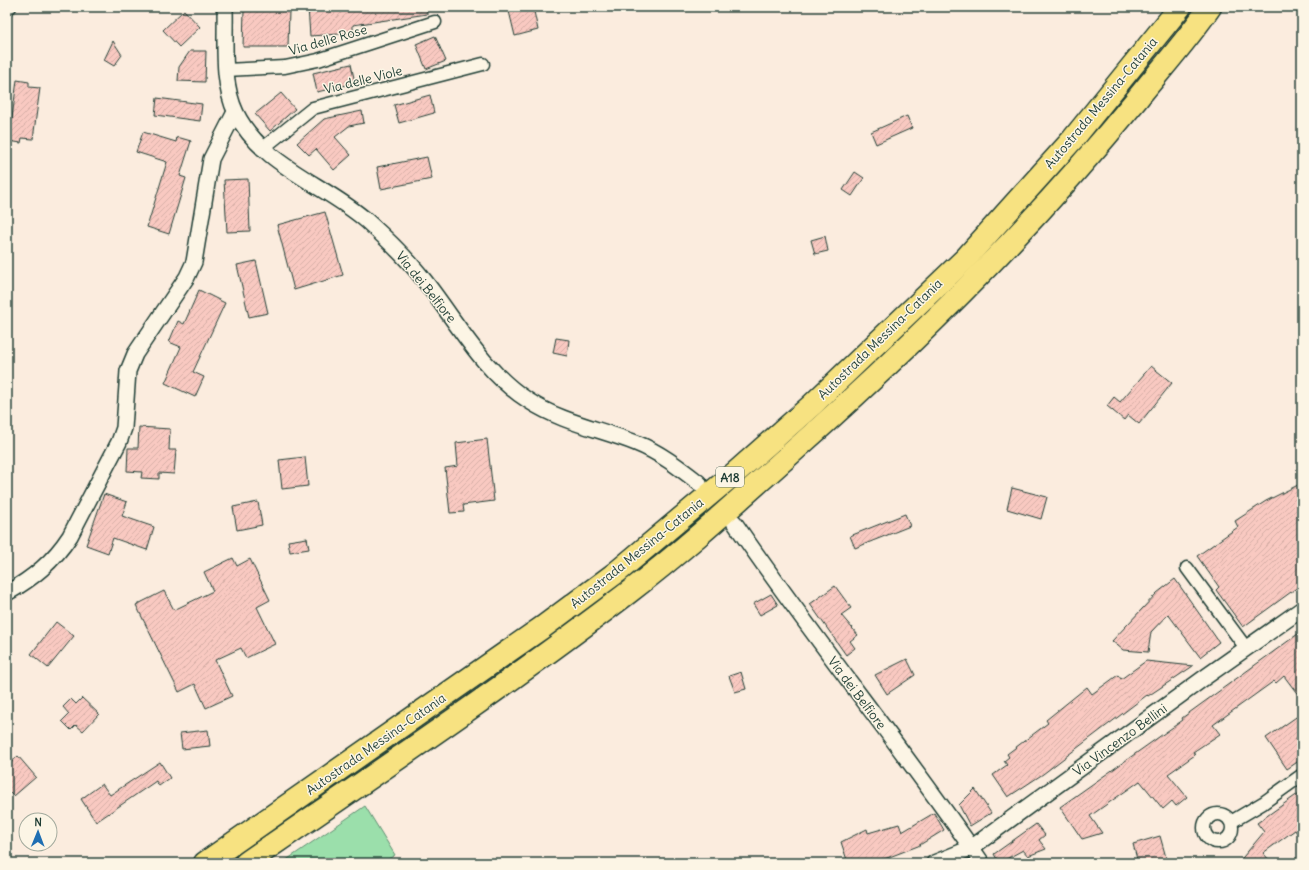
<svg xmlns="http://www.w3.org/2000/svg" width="1309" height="870" font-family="Delius,sans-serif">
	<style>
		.green { fill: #9bdfab; stroke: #5d8e70 }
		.building { fill: url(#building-hatch); stroke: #1f3d34 }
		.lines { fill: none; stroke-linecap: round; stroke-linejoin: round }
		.minor-casing { stroke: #1f3d34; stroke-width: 15 }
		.tertiary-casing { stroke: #1f3d34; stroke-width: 18 }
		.motorway-casing { stroke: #1f3d34; stroke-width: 25 }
		.minor { stroke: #fcf5e5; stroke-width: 12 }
		.tertiary { stroke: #fcf5e5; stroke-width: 15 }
		.motorway { stroke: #f7e281; stroke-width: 22 }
		.labels { text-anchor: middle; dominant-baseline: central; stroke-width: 3; stroke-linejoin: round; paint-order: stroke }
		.shield { fill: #fcf5e5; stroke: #617469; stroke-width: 1 }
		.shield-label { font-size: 12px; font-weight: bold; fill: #1f3d34 }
		.street-label { font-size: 13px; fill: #1f3d34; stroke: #fcf5e5 }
	</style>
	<defs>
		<pattern id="building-hatch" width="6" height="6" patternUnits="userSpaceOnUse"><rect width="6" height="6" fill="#f9c9c1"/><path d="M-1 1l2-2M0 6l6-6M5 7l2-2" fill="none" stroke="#d5aea6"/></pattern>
	</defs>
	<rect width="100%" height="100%" fill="#fbecde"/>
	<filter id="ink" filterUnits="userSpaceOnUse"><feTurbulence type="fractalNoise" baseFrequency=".025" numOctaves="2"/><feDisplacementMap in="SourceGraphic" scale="8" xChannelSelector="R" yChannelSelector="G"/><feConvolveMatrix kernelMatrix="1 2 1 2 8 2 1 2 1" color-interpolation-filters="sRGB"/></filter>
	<g filter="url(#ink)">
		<polygon class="green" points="365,806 395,855 382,863 282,863"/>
		<g class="building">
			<polygon points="308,7 427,7 427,14 353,25 353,33 310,36"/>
			<polygon points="508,7 533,7 538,30 515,36"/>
			<polygon points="184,10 200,27 179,47 163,30"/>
			<polygon points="244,10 289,10 288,47 243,47"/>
			<polygon points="435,36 446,61 426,69 416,44"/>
			<polygon points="113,41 122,55 114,66 104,60"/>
			<polygon points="190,51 206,51 205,82 178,81 179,67"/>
			<polygon points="351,64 355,83 317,92 313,73"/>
			<polygon points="17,80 29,82 29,87 40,88 33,139 22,138 21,143 9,141"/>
			<polygon points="281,93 295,109 270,131 255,114"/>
			<polygon points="430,95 434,113 399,123 394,105"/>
			<polygon points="157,98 202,104 200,121 155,115"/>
			<polygon points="362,111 364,123 349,126 335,137 351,155 334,170 316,149 309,155 297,143 324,119"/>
			<polygon points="907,116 912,128 876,144 871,132"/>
			<polygon points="143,132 176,142 177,137 191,141 180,176 186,178 169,234 147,227 167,162 136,152"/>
			<polygon points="427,157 432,179 381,189 377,167"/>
			<polygon points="855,172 864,178 852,196 843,190"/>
			<polygon points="248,179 250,231 227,232 224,180"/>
			<polygon points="325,212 343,275 294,290 277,225"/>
			<polygon points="825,236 828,251 815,254 811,240"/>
			<polygon points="256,261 268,313 249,317 237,265"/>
			<polygon points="199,290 225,303 193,372 204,377 195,397 165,383 181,347 169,342 178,321 184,324"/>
			<polygon points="556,338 569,340 567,356 553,353"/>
			<polygon points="1151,366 1172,383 1139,424 1128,415 1124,420 1107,406 1114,397 1120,402"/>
			<polygon points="139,427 170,429 169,450 176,450 174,474 159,473 159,479 141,478 142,472 127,471 128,448 138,448"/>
			<polygon points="487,439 494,501 463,505 464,512 450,513 445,468 458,466 456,443"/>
			<polygon points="305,457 308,486 282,489 279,460"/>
			<polygon points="1302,483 1302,584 1243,627 1216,590 1219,587 1197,556 1238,527 1235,521 1266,501"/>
			<polygon points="1012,488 1047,497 1041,519 1007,509"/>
			<polygon points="104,494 127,502 122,516 154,527 147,550 113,538 108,553 86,545"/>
			<polygon points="258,502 262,525 237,530 233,507"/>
			<polygon points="905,514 910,526 855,548 850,536"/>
			<polygon points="307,538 309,549 290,552 288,541"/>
			<polygon points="233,558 237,566 250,559 270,600 257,607 275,644 246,658 241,648 215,660 232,696 206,708 195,684 179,692 136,605 164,591 174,610 213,591 204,572"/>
			<polygon points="1175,579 1219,642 1200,657 1168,614 1151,632 1148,652 1123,650 1112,641 1157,593"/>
			<polygon points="835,586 851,608 841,615 858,635 850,641 855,648 846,655 810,604"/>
			<polygon points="771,594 778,605 760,615 753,604"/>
			<polygon points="56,622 74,636 48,668 31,654"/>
			<polygon points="1302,631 1302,700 1284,676 1276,683 1274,681 1213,725 1220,734 1193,752 1195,755 1168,774 1187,797 1176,806 1172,801 1163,809 1140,781 1090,816 1102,833 1082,839 1060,807 1183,720 1182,718"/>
			<polygon points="907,659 915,675 887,694 875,675"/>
			<polygon points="1146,661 1193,666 1148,696 1147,695 1043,774 1008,797 993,775 1007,765 1004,761 1009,757 1007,754 1048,723 1046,720 1087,687 1092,694 1118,675 1121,679"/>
			<polygon points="741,672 746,689 735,692 729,676"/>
			<polygon points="82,698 99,714 83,731 76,725 71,730 62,721 69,714 63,707 71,699 76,704"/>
			<polygon points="1302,713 1302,733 1296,738 1302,747 1302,759 1287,769 1266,738"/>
			<polygon points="208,730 210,746 182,749 180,733"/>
			<polygon points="18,756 36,777 14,796 7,789 7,766"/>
			<polygon points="160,762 170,778 159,786 156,781 96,822 81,799 102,784 110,795"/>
			<polygon points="975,789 991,813 970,826 959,805"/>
			<polygon points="1302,791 1302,840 1295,830 1263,853 1272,863 1238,863 1264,832 1257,823"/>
			<polygon points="934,813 944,830 918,846 874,863 848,863 841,842 867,829 868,833 899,824 902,832"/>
			<polygon points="1036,824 1045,835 1039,840 1046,849 1028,856 1023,850 999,863 994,854"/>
			<polygon points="1160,836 1167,861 1138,863 1133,844"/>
		</g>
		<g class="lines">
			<defs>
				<g id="minor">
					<polyline points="7,9 10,7"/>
					<polyline points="226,70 285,67 318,60 435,22"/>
					<polyline points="262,149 313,108 483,64"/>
					<polyline points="1187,568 1246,648"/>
					<circle cx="1218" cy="828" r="14"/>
					<polyline points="1231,822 1263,803 1302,775"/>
				</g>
				<g id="tertiary">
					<path d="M225,7C226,41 221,82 236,113C262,166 325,184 367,221C387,239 408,259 424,280C457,322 483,372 529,401C561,422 600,429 636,443C659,452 680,468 699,483"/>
					<path d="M734,522C813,638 902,747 982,863"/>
					<path d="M7,593C33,578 53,562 70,536L119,442L124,428L128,371L135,354L187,277L194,262L211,159L235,112"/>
					<polyline points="934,863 971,848 1204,678 1302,609"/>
				</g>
				<g id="motorway">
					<polyline points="205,863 543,627 617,572 735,473 812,405 965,259 1073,139 1180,7"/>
					<path d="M246,863C375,774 505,687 629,592C688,547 742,497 797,448C919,340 1034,225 1137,99C1162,68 1188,39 1210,7"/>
				</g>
			</defs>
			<use href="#minor" class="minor-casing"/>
			<use href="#tertiary" class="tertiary-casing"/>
			<use href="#motorway" class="motorway-casing"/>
			<use href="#minor" class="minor"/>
			<use href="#tertiary" class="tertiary"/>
			<use href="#motorway" class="motorway"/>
		</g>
	</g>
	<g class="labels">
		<rect class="shield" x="716" y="467" width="28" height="20" rx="3"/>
		<g class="shield-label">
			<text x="730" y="477">A18</text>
		</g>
		<g class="street-label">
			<text transform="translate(328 40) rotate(-16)">Via delle Rose</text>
			<text transform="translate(363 80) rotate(-14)">Via delle Viole</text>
			<text transform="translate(1101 103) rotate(-50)">Autostrada Messina-Catania</text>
			<text transform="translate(426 287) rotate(51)">Via dei Belfiore</text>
			<text transform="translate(880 339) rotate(-44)">Autostrada Messina-Catania</text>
			<text transform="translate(637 553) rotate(-39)">Autostrada Messina-Catania</text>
			<text transform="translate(857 693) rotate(53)">Via dei Belfiore</text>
			<text transform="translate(1120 740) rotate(-36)">Via Vincenzo Bellini</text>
			<text transform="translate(376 744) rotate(-35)">Autostrada Messina-Catania</text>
		</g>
	</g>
	<rect width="1309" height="870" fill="none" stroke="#fcf5e5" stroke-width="24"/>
	<rect x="12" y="12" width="1285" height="846" fill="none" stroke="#1f3d34" stroke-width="1.5" filter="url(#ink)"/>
	<g transform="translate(38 832) rotate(1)"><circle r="19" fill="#fcf5e5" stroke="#a4ab9e"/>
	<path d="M0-3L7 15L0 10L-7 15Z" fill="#1f6fb2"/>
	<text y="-6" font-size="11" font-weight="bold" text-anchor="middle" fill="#1f3d34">N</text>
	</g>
</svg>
